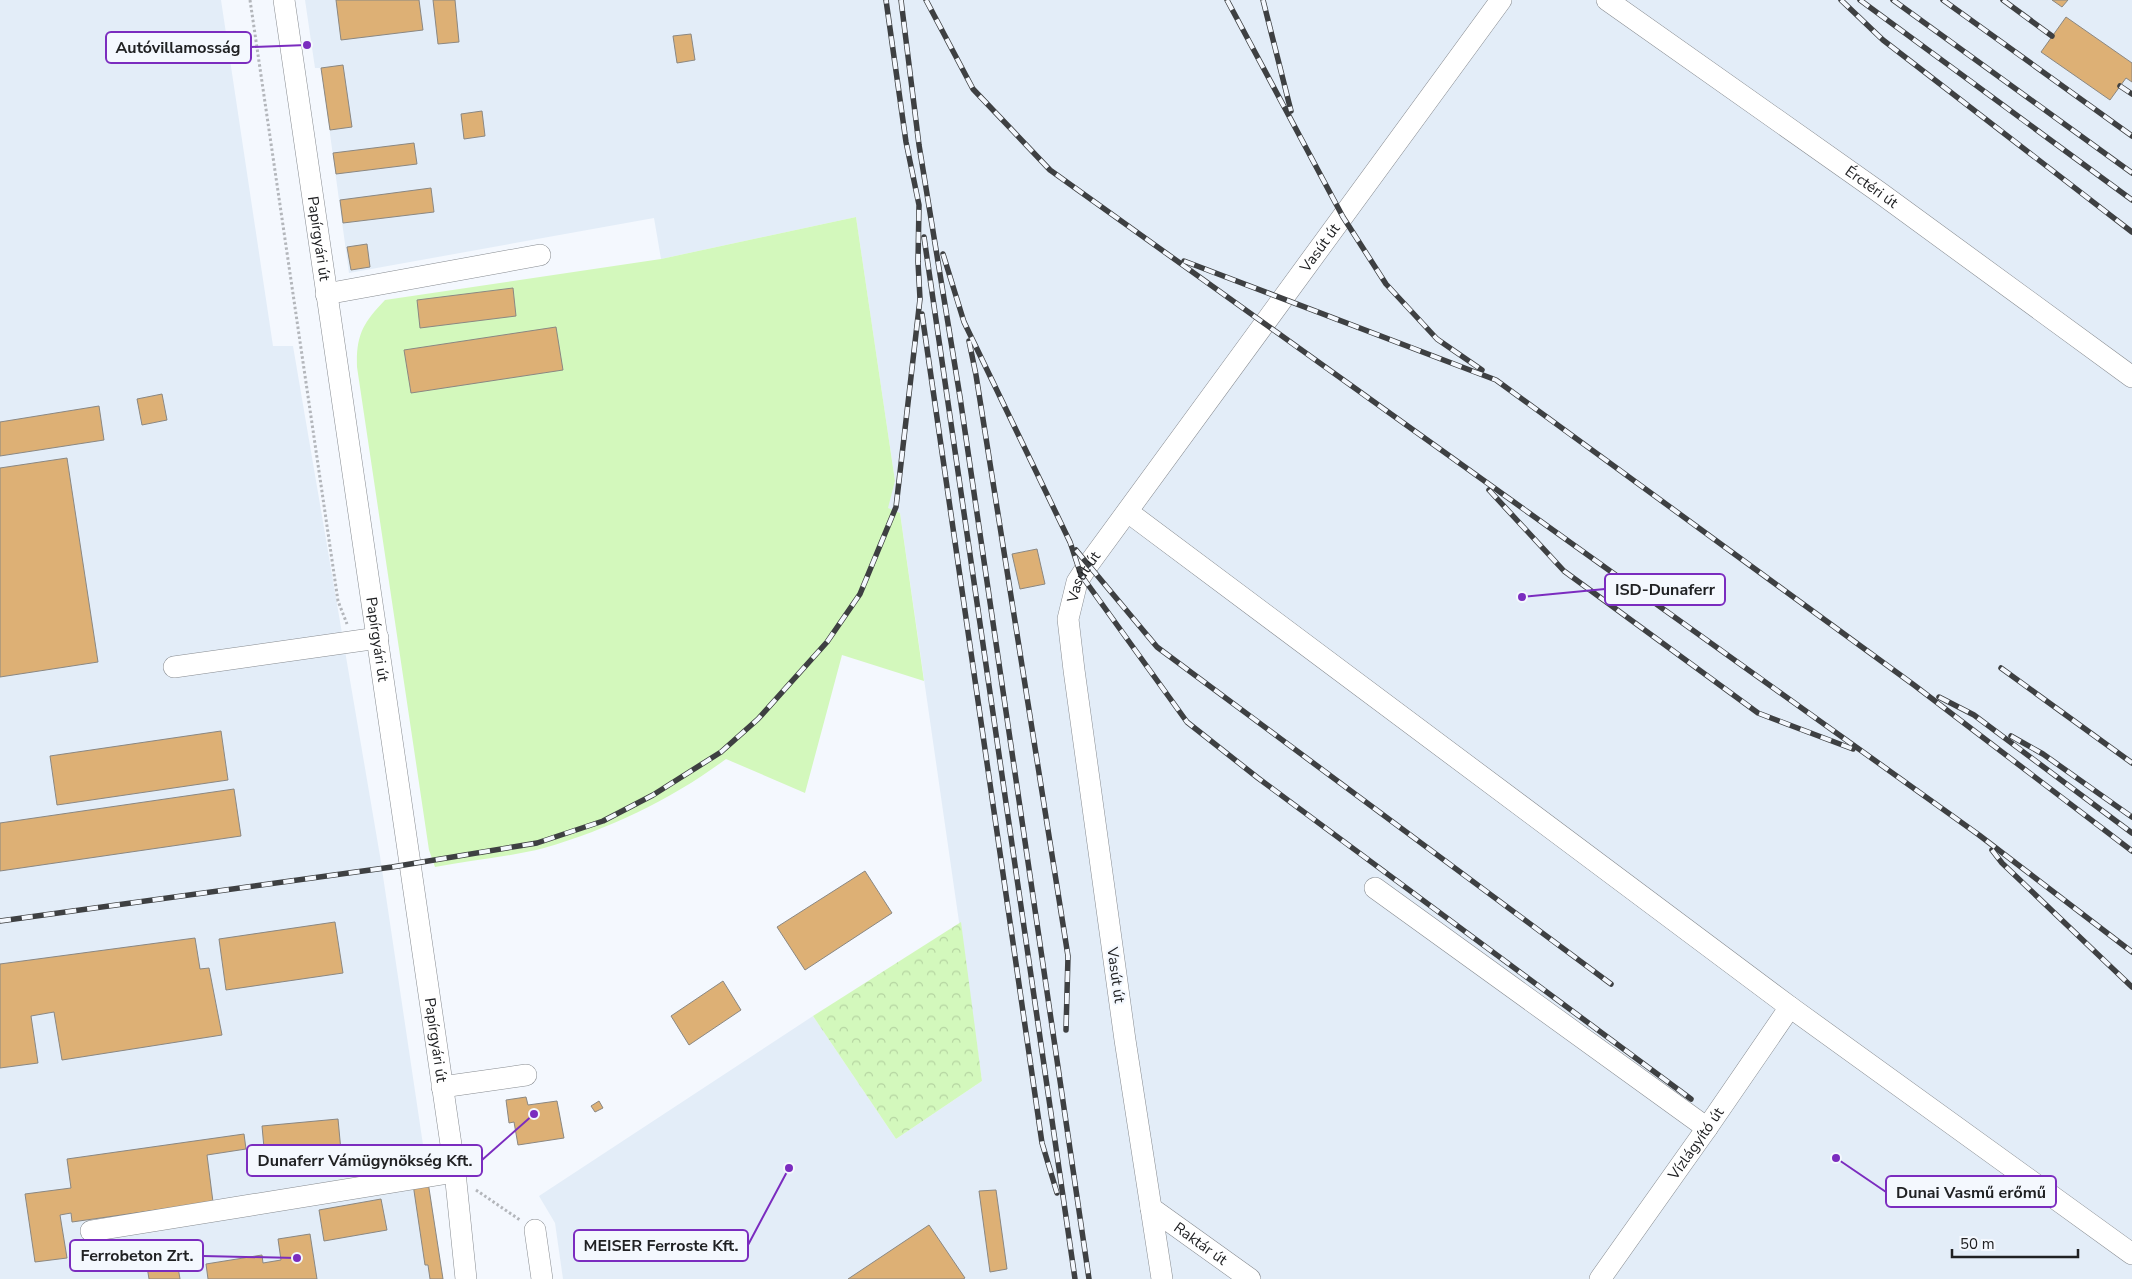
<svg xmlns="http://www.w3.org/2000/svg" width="2132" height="1279" font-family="'Nunito Sans',sans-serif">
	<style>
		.built { fill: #e3edf8 }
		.grass { fill: #d3f8bc }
		.forest { fill: url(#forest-crowns) }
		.building { fill: #ddb075; stroke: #8a8782 }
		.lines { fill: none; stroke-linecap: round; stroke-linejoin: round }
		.minor-casing { stroke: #878b90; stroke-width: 22 }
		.path { stroke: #b3b6bb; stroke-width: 3; stroke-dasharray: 2.5 2.5; stroke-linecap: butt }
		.minor { stroke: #fff; stroke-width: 21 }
		.rail-casing { stroke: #3e4042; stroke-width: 5.5 }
		.rail { stroke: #f4f8fe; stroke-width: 4; stroke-dasharray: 11; stroke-linecap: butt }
		.labels { text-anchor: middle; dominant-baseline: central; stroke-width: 4.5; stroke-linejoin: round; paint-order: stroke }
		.street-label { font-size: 15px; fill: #202123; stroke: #f4f8fe }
		.leader { fill: none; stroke: #7b2cbf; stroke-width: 2 }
		.callout-dot { fill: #7b2cbf; stroke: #f4f8fe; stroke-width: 2 }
		.callout { fill: #f4f8fe; stroke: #7b2cbf; stroke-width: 2 }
		.callout-label { font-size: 16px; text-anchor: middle; font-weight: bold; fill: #202123 }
	</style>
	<defs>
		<pattern id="forest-crowns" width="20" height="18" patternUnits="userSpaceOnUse" patternTransform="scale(1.25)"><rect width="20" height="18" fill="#d3f8bc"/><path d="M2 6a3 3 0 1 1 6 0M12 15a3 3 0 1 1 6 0" fill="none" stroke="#b5d4a1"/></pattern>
	</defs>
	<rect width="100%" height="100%" fill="#f4f8fe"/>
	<g class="built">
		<polygon points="0,0 221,0 273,346 293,346 380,856 443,1279 0,1279"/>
		<polygon points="305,0 2132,0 2132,1279 563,1279 555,1223 539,1196 813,1016 896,1139 982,1081 900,513 887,509 895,481 856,217 661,259 654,218 349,273 321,68 315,68"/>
	</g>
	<path class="grass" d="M856,217L895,481L888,508L900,513L924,681L842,655L805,793L726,759C672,799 610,829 544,848C509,857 471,860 435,867L429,850L357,367C356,335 363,323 385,300L661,259Z"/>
	<polygon class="forest" points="961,922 982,1081 896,1139 813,1016"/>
	<g class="building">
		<polygon points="336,0 419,0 423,30 341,40"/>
		<polygon points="433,0 455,0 459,42 438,44"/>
		<polygon points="2052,0 2068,0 2062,7"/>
		<polygon points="2066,17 2132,63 2132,82 2126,78 2110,100 2041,52"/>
		<polygon points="691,34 695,60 677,63 673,36"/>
		<polygon points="343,65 352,127 330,130 321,68"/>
		<polygon points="482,111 485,136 464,139 461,114"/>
		<polygon points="414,143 417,164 336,174 333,153"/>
		<polygon points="431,188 434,212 343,223 340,200"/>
		<polygon points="367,244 370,267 351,270 347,247"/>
		<polygon points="513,288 516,316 420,328 417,300"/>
		<polygon points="556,327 563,370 411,393 404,350"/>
		<polygon points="162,394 167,420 142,425 137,399"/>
		<polygon points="99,406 104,440 0,456 0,422"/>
		<polygon points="67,458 98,662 0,677 0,468"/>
		<polygon points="1037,549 1045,584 1020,589 1012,554"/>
		<polygon points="221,731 228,780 57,805 50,756"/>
		<polygon points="234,789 241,836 0,871 0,823"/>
		<polygon points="865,871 892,913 805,970 777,927"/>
		<polygon points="335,922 343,973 226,990 219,939"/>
		<polygon points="195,938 200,969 209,968 222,1035 62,1060 54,1012 31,1016 38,1063 0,1068 0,964"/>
		<polygon points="723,981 741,1010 689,1045 671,1016"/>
		<polygon points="526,1097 528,1105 557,1101 564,1138 518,1145 514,1122 509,1123 506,1100"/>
		<polygon points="599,1101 603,1108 595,1112 591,1106"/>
		<polygon points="338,1119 341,1151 265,1159 262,1126"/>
		<polygon points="244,1134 246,1149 207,1155 213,1202 72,1222 71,1213 60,1215 67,1258 35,1262 25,1194 71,1188 67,1159"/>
		<polygon points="428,1182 443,1279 430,1279 428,1265 425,1265 413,1184"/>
		<polygon points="996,1190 1007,1269 990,1272 979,1191"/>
		<polygon points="381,1199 387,1230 324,1241 319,1210"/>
		<polygon points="929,1225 965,1278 963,1279 848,1279"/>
		<polygon points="310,1234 317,1279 208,1279 206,1264 262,1255 263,1263 281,1260 278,1239"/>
		<polygon points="174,1243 180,1279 149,1279 144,1248"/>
	</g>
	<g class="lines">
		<defs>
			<g id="minor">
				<path id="s1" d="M284,0L455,1172L466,1279"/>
				<path id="s2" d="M1607,0L1879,192L2132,377"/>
				<polyline points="326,294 540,255"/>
				<polyline points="1128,512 1790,1007 2132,1254"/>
				<polyline points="174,667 378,638"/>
				<polyline points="1375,888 1707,1128"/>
				<polyline points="442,1087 526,1075"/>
				<path id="s3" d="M1151,1208L1250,1279"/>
				<polyline points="535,1230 542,1279"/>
				<polyline points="91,1231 455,1172"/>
				<path id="s4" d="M1162,1279L1125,1040L1074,670L1068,619L1077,582L1088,565L1501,0"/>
				<path id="s5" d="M1600,1279L1707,1128L1790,1007"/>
			</g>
		</defs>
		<use href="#minor" class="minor-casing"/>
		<g class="path">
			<polyline points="250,0 338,601 347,624"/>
			<polyline points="476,1190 520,1220"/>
		</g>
		<use href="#minor" class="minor"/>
		<defs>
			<g id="rail">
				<polyline points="901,0 919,145 960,397 1089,1279"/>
				<polyline points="926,0 973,89 1050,170 1979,835 2132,952"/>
				<polyline points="1227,0 1343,217 1386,284 1437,339 1482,370"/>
				<polyline points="1263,0 1291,111"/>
				<polyline points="1841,0 1883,40 2132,232"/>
				<polyline points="1860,0 2132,200"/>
				<polyline points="1893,0 2132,173"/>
				<polyline points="1943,0 2132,136"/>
				<polyline points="2003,0 2052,36"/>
				<polyline points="2120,86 2132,94"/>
				<polyline points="924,237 1075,1279"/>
				<polyline points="943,254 964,322 1070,542 1081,575 1187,722 1258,778 1691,1099"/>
				<polyline points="1184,261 1496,380 1914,685 2132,851"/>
				<polyline points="922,314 1042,1143 1057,1193"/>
				<polyline points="969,341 976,375 1068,956 1066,1030"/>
				<polyline points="1489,490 1564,571 1758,713 1853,749"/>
				<polyline points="1076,550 1157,647 1611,984"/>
				<polyline points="2001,668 2132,763"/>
				<polyline points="1939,697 1974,715 2132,833"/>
				<polyline points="2011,736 2043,754 2132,817"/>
				<polyline points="1992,850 2002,863 2132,987"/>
				<polyline points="0,921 392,867 537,843 603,821 653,795 721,752 758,719 827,642 860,594 896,507 920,299 918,262 919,205 906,142 886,0"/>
			</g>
		</defs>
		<use href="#rail" class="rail-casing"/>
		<use href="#rail" class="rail"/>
	</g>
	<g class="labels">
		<g class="street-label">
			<text stroke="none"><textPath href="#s2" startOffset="324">Érctéri út</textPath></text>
			<text stroke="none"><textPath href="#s1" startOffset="241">Papírgyári út</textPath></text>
			<text stroke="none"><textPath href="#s4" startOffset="1118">Vasút út</textPath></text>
			<text stroke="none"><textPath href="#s4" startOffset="712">Vasút út</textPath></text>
			<text stroke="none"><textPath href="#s1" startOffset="646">Papírgyári út</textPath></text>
			<text transform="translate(1116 975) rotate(82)">Vasút út</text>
			<text stroke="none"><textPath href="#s1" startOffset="1051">Papírgyári út</textPath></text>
			<text stroke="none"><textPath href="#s5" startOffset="166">Vízlágyító út</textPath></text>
			<text stroke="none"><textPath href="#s3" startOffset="61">Raktár út</textPath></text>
		</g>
	</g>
	<path class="leader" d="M307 45L251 47M1522 597L1605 589M534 1114L482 1160M1836 1158L1886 1192M789 1168L748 1245M297 1258L203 1256"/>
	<g class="callout-dot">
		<circle cx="307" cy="45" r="5"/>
		<circle cx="1522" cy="597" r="5"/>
		<circle cx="534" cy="1114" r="5"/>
		<circle cx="1836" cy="1158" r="5"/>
		<circle cx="789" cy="1168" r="5"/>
		<circle cx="297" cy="1258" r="5"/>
	</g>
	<g class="callout">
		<rect x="106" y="32" width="145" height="31" rx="5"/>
		<rect x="1605" y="574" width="120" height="31" rx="5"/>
		<rect x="247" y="1145" width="235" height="31" rx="5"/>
		<rect x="1886" y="1176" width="170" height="31" rx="5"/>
		<rect x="574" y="1230" width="174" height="31" rx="5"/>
		<rect x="70" y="1240" width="133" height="31" rx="5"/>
	</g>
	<g class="callout-label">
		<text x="178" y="53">Autóvillamosság</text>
		<text x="1665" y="595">ISD-Dunaferr</text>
		<text x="365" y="1166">Dunaferr Vámügynökség Kft.</text>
		<text x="1971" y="1198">Dunai Vasmű erőmű</text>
		<text x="661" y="1251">MEISER Ferroste Kft.</text>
		<text x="137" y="1261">Ferrobeton Zrt.</text>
	</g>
	<path d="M1952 1249v8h126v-8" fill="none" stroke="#202123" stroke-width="2.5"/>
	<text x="1960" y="1249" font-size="15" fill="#202123" stroke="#f4f8fe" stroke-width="4" paint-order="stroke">50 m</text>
</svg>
